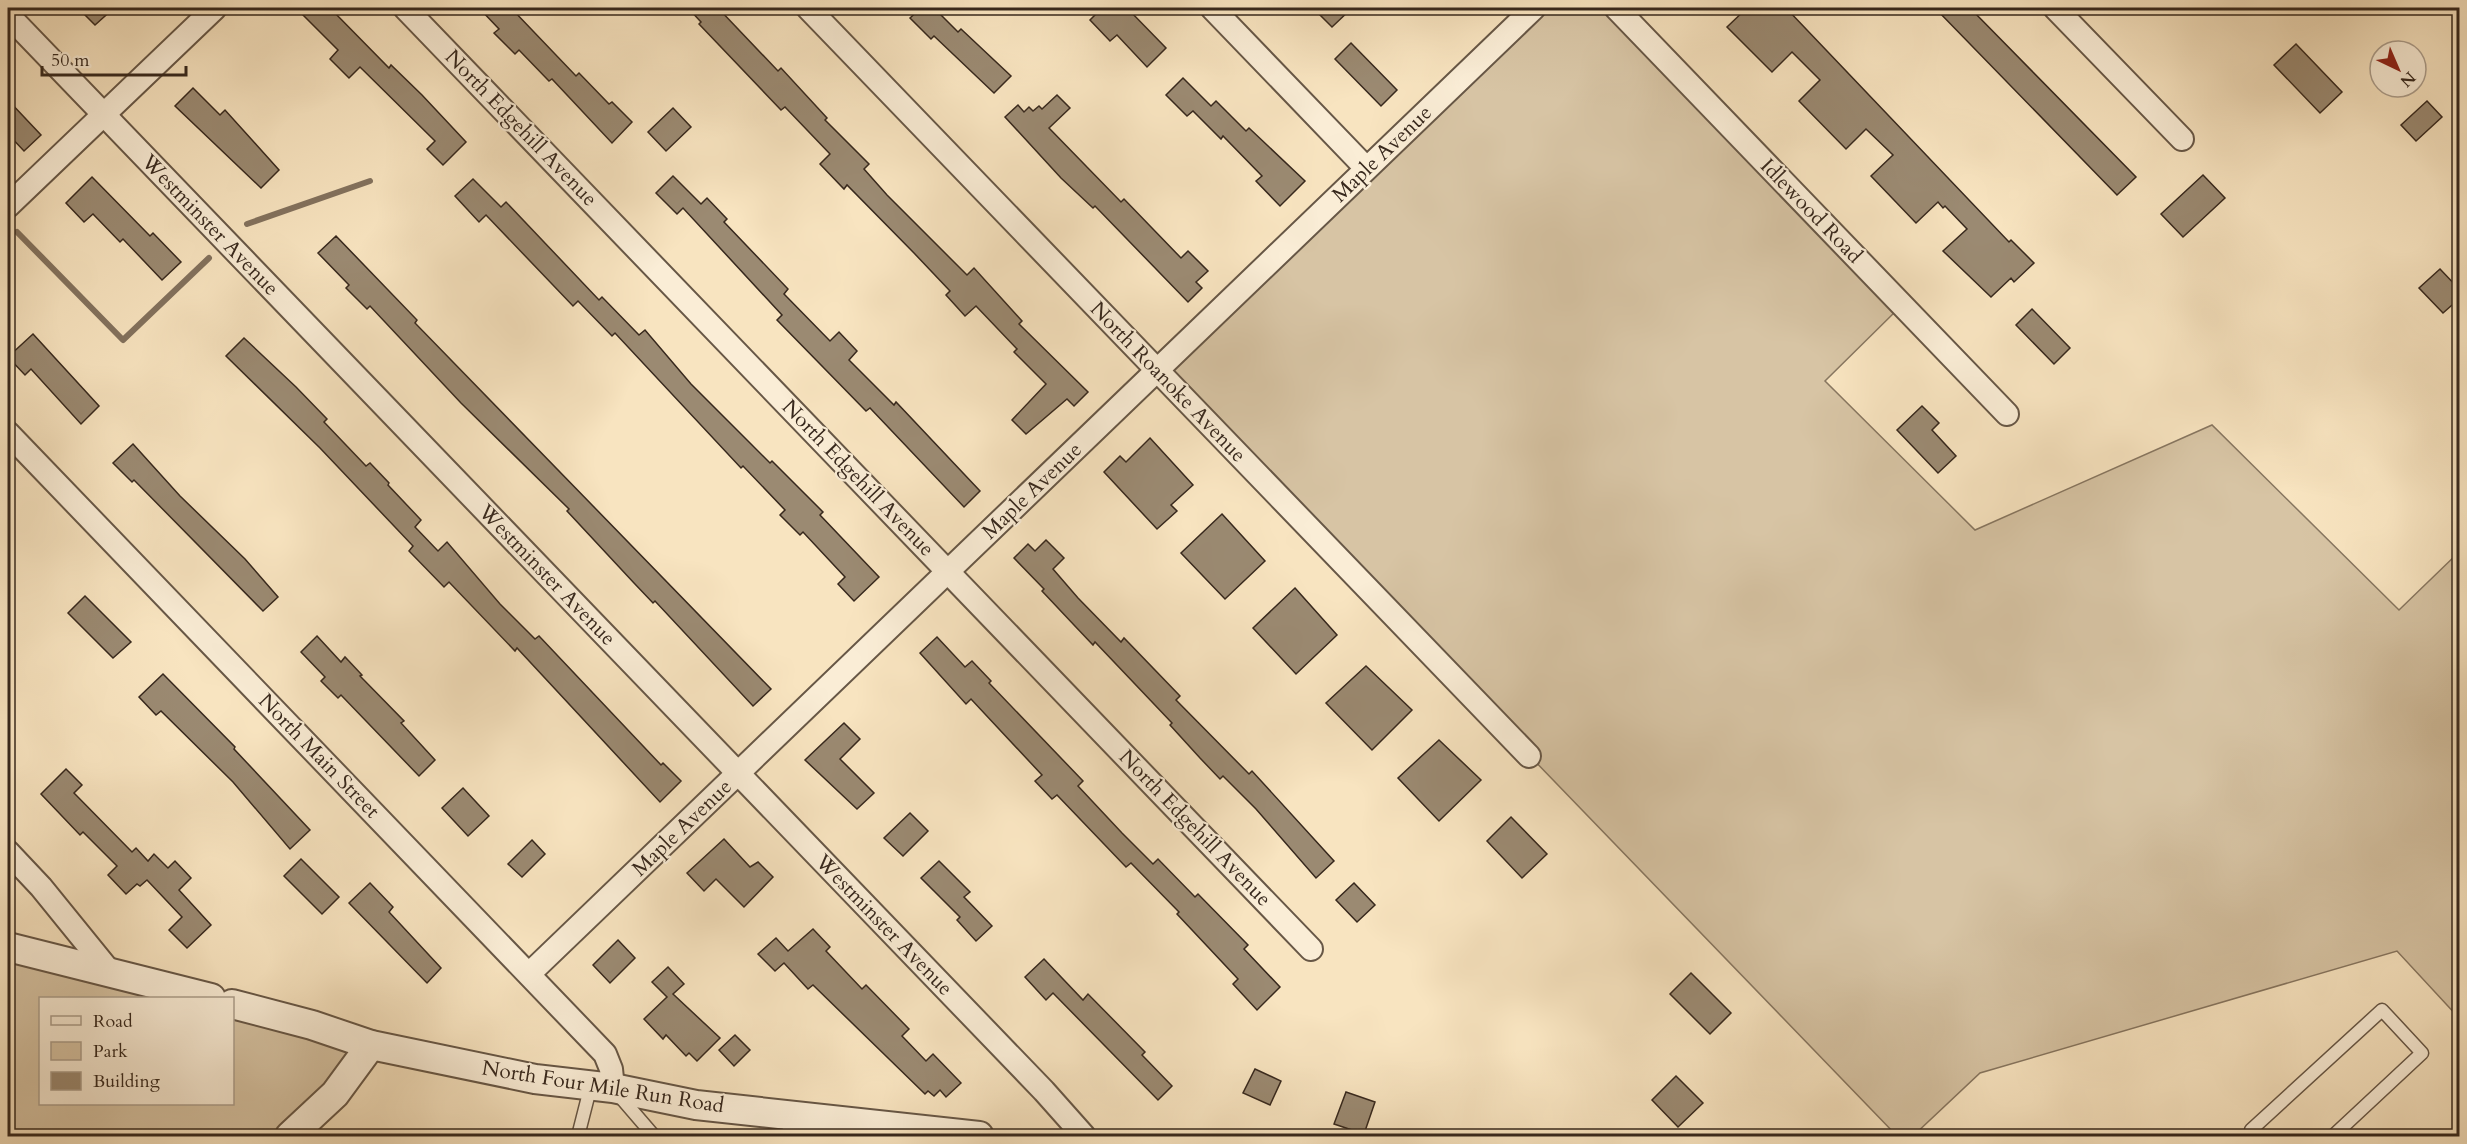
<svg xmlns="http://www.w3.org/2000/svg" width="2467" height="1144" font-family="Cardo,serif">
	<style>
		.green { fill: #d7c4a4; stroke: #877660; stroke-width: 1.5 }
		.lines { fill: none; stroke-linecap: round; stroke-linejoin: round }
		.stream { stroke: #83725e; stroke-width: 6 }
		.building { fill: #9b8a72; stroke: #37281d; stroke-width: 1.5 }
		.service-casing { stroke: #675746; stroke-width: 15 }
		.minor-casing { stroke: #675746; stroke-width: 26 }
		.tertiary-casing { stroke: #675746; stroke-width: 32 }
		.service { stroke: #faedd6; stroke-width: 12 }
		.minor { stroke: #faedd6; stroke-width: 22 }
		.tertiary { stroke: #faedd6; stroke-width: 28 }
		.labels { text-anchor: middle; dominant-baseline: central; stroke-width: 4.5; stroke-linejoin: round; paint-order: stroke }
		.street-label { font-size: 21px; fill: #37281d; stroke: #faedd6 }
	</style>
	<rect width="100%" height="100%" fill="#f8e4c0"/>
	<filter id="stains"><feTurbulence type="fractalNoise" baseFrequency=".00333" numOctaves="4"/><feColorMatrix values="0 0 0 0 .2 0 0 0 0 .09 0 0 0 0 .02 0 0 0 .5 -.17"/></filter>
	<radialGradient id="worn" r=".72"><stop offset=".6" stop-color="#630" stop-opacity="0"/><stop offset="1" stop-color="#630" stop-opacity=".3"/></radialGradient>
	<g class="green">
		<polygon points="1534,8 1616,8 1902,305 1825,381 1975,530 2212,425 2399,610 2459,552 2459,1018 2397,951 1980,1073 1913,1136 1897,1136 1157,370"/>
		<polygon points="8,947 211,998 40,998 40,1104 232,1104 233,1004 371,1045 290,1136 8,1136"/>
	</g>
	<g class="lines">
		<g class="stream">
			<polyline points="247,224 370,181"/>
			<polyline points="17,232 123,340 209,258"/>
		</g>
	</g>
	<g class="building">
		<polygon points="78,8 114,8 95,25"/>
		<polygon points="296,8 330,8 389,68 391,65 422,95 466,142 443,165 427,149 435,141 360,67 349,78 330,59 338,50"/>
		<polygon points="479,8 511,8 576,76 579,73 609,104 612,102 632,122 612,143 552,79 549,81 519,50 515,54 494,33 499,29"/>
		<polygon points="688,8 718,8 778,71 781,68 827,118 825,120 869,164 864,169 887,195 967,275 974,268 1022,321 1019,324 1088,392 1074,406 1067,399 1026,434 1012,420 1046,384 1014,352 1017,349 976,306 965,316 946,295 950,291 914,253 847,185 844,189 820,164 830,154 785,107 781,110 699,24 701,22"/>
		<polygon points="921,8 934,8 958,32 961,29 1011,76 994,93 934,36 931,39 910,18"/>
		<polygon points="1102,8 1127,8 1166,48 1147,67 1117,35 1110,41 1090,20"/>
		<polygon points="1313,8 1352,8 1332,27"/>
		<polygon points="1747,8 1786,8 2009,242 2011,240 2034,263 2014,282 2011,278 1991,297 1943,251 1967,229 1945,206 1943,208 1938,202 1916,223 1871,176 1893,155 1866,129 1846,149 1799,101 1820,80 1792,52 1772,72 1727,27"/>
		<polygon points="1935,8 1970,8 2136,177 2117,195"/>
		<polygon points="1351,43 1397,90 1381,106 1335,59"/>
		<polygon points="2296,44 2342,92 2320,113 2274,65"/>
		<polygon points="1183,78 1211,106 1216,101 1246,131 1249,128 1305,181 1280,206 1256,181 1262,176 1223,136 1221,139 1193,111 1187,116 1166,95"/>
		<polygon points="193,88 220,115 225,110 279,170 261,188 175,106"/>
		<polygon points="1057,95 1070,108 1049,128 1121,202 1124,199 1181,258 1188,251 1208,271 1196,282 1202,288 1188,302 1095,206 1093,208 1061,178 1005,117 1018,105 1024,112 1029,107 1033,111 1039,106 1042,109"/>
		<polygon points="8,100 41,135 24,151 8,134"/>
		<polygon points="2427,101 2442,117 2416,141 2401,125"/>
		<polygon points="673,108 691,127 666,151 648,132"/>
		<polygon points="2203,175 2225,198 2183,237 2161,214"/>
		<polygon points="673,176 701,204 707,198 727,219 724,222 788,289 784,294 830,341 839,332 857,351 849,360 894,405 896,402 980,491 964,507 870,408 866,411 777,320 782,315 683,208 677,214 656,193"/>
		<polygon points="92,177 150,236 153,233 181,262 162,280 123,239 120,242 93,214 84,222 66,203"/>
		<polygon points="473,179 501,207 506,202 599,300 602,297 639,335 645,330 691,384 770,463 772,461 823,512 820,515 879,577 854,601 838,584 845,577 803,532 800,535 780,515 785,510 743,466 741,468 615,333 612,336 578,301 573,306 486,215 479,222 455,196"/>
		<polygon points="336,236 417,320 415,323 771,689 753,706 655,601 653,603 634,583 567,511 569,509 461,403 370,306 367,309 346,288 349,285 318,253"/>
		<polygon points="2440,269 2460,290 2460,298 2443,313 2419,288"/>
		<polygon points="2032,309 2070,348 2054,364 2016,325"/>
		<polygon points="33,334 99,406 81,424 31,369 25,375 8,357"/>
		<polygon points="244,338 296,387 327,419 324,422 366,466 370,463 389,483 388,485 421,520 415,527 438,551 447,542 500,604 535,639 539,636 661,765 663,763 681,781 660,802 517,648 515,651 449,582 444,587 409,551 413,546 320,448 226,356"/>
		<polygon points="1922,406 1939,423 1932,430 1956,456 1938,473 1897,430"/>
		<polygon points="1150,438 1193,485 1171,505 1177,511 1157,529 1104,472 1120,456 1126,462"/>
		<polygon points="133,444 180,496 245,559 278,597 263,611 134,480 132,482 113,463"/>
		<polygon points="1222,514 1265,561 1225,599 1181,553"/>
		<polygon points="1046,540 1064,558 1053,569 1078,598 1121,642 1124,638 1180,696 1176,700 1249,774 1252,771 1334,861 1316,878 1256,809 1223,776 1220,779 1200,758 1170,725 1172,723 1095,642 1093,645 1074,625 1042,591 1044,589 1014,558 1028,544 1035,551"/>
		<polygon points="1295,588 1337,635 1296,674 1253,628"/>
		<polygon points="85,596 131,642 113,658 68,613"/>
		<polygon points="317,636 341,662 345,657 362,675 360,676 404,721 401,723 435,760 419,776 341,695 338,698 321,681 325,677 301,652"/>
		<polygon points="937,637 965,667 972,661 991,681 989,683 1083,781 1078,786 1122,833 1153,864 1158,859 1195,897 1198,894 1248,945 1244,949 1280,987 1257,1010 1233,984 1238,979 1177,914 1179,912 1131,863 1126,867 1057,795 1052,799 1035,781 1042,775 971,699 966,704 920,653"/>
		<polygon points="1366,666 1412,710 1372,750 1326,703"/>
		<polygon points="163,674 235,747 234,749 310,830 290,849 233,782 161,711 156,715 139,697"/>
		<polygon points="844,723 860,739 840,759 874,793 857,809 805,760"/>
		<polygon points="1439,740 1481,780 1439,821 1398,778"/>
		<polygon points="66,769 82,785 74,793 132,852 136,848 148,861 154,854 168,868 175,861 191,878 179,890 211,925 187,948 169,930 182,917 147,880 140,886 137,884 126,894 108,875 117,866 83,832 80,835 41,794"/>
		<polygon points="463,788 489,816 468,836 442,808"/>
		<polygon points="910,813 928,831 903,856 884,838"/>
		<polygon points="1511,817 1547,854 1522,878 1487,841"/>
		<polygon points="724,839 750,867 758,862 773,877 744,907 716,879 704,891 687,873"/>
		<polygon points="532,840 545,854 522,877 508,864"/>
		<polygon points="301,859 339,897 322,914 284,876"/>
		<polygon points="939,861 970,892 964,897 992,926 976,941 957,920 960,917 921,878"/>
		<polygon points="370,883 393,907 389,912 441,968 427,983 349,903"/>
		<polygon points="1354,883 1375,905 1357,922 1336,900"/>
		<polygon points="813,929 830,947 826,951 862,989 866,985 909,1029 902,1036 926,1061 933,1054 961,1083 946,1097 940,1090 934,1096 928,1091 925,1094 813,985 808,989 784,963 775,971 758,954 776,938 788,951"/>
		<polygon points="618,940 635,958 610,983 593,965"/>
		<polygon points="1044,959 1083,1000 1088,994 1145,1052 1142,1055 1172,1086 1158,1100 1053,993 1046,1000 1025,977"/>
		<polygon points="668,967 684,984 673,994 720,1038 697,1061 689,1053 686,1056 666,1035 663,1039 644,1019 667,997 652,982"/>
		<polygon points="1691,973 1731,1013 1710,1034 1670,994"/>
		<polygon points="735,1035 750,1050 734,1066 719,1050"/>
		<polygon points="1255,1069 1281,1081 1270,1105 1243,1093"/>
		<polygon points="1676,1076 1703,1103 1678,1127 1652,1100"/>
		<polygon points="1346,1092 1375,1102 1364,1134 1334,1124"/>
	</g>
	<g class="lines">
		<defs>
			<g id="service">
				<polyline points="617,1093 654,1136"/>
				<polyline points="578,1136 591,1085"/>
				<polyline points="785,1136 799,1116"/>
				<polyline points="2257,1136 2251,1130 2382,1010 2422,1053 2333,1136"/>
			</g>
			<g id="minor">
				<polyline points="405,8 1311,949"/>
				<polyline points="808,8 1529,756"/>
				<polyline points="1212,8 1366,168"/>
				<polyline points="1616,8 2007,414"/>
				<polyline points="2055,8 2182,139"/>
				<polyline points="8,15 1044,1091 1084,1136"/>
				<polyline points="8,206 215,8"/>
				<polyline points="8,433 605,1054 611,1069 613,1088"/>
				<polyline points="8,852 41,887 110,972"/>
				<polyline points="529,974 1534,8"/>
			</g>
			<g id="tertiary">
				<polyline points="8,947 211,998"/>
				<polyline points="232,1004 312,1025 371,1045 535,1079 613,1088 696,1105 979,1136"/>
				<polyline points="290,1136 335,1094 371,1045"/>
			</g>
		</defs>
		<use href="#service" class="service-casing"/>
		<use href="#minor" class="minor-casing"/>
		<use href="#tertiary" class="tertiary-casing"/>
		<use href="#service" class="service"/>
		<use href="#minor" class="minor"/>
		<use href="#tertiary" class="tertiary"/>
	</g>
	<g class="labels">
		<g class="street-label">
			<text transform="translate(521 128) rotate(46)">North Edgehill Avenue</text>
			<text transform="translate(1382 154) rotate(-44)">Maple Avenue</text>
			<text transform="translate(1811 211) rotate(46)">Idlewood Road</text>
			<text transform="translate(210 225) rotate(46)">Westminster Avenue</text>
			<text transform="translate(1168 382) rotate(46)">North Roanoke Avenue</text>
			<text transform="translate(858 478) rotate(46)">North Edgehill Avenue</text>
			<text transform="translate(1032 491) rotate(-44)">Maple Avenue</text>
			<text transform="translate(547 575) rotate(46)">Westminster Avenue</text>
			<text transform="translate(319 756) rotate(46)">North Main Street</text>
			<text transform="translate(682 828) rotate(-44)">Maple Avenue</text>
			<text transform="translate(1195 828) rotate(46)">North Edgehill Avenue</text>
			<text transform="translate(884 925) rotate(46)">Westminster Avenue</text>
			<text transform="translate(603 1087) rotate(9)">North Four Mile Run Road</text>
		</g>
	</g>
	<rect width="2467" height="1144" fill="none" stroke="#f8e4c0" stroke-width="30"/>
	<rect x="9" y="9" width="2449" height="1126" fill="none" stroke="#37281d" stroke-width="3"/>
	<rect x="15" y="15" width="2437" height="1114" fill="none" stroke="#37281d" stroke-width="1.5"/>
	<rect x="39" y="997" width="195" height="108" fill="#faedd6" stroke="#ac9e8c" stroke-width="1.5"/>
	<rect x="51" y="1016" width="30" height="9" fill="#faedd6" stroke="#ac9e8c" stroke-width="1.5"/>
	<text x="93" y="1027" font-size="18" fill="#37281d">Road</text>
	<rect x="51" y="1042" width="30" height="18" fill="#d7c4a4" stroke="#ac9e8c" stroke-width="1.5"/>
	<text x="93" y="1057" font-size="18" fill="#37281d">Park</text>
	<rect x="51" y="1072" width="30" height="18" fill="#9b8a72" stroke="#ac9e8c" stroke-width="1.5"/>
	<text x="93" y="1087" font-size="18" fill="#37281d">Building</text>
	<g transform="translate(2398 69) rotate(136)"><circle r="28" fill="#faedd6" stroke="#ac9e8c" stroke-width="1.5"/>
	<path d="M0-4.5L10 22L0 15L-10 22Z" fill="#8f2418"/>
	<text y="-9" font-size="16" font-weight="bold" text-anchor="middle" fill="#37281d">N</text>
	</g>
	<path d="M42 66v9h144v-9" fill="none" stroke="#37281d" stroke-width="3"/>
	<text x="51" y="66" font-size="18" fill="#37281d" stroke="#faedd6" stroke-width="4.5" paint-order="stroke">50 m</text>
	<rect width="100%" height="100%" filter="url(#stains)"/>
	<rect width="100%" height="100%" fill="url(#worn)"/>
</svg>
